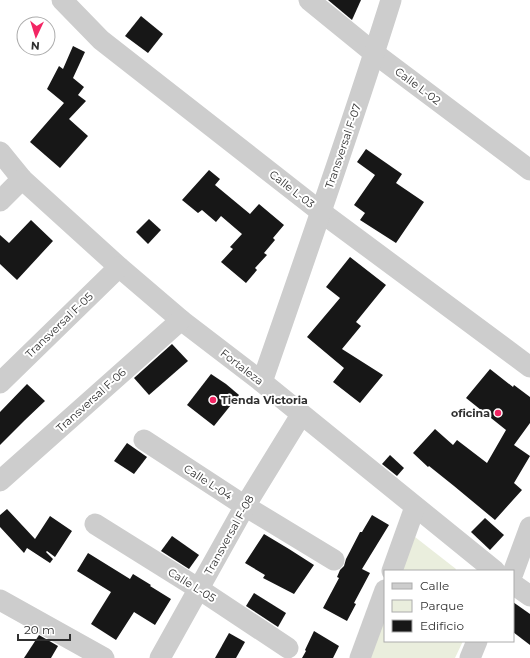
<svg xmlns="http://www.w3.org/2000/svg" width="530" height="658" font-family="Montserrat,sans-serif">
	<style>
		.green { fill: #eaeedd }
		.building { fill: #171717 }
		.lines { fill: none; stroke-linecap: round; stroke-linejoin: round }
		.minor { stroke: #cdcdcd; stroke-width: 21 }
		.poi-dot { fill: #f32664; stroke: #fff; stroke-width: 1.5 }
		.labels { text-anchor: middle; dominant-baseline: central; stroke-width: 4; stroke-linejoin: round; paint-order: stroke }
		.street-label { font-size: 11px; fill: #303030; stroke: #fff }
		.poi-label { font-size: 11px; font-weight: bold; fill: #303030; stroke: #fff; text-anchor: start }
	</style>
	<rect width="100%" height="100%" fill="#fff"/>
	<g class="green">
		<polygon points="415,537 456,569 455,571 401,571"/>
		<polygon points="385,613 385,641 463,641 455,658 367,658"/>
	</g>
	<g class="building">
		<polygon points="328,0 361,0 352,20"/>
		<polygon points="141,16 163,34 148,53 125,36"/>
		<polygon points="73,46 85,52 73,78 84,87 78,95 86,101 69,119 88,136 60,168 30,142 64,103 47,89 59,66 63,69"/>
		<polygon points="366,149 402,174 396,183 424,202 396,243 360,220 365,213 354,205 375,175 357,162"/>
		<polygon points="209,170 220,179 215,185 250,214 259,204 284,225 273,238 275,240 264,253 267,255 255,268 257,270 246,283 221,262 233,249 230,247 242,234 221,216 216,222 202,210 198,213 182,200"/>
		<polygon points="149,219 161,230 148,244 136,232"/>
		<polygon points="31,220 53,241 17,280 0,264 0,235 9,243"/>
		<polygon points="350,257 386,285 356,322 361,326 342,349 383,375 360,403 333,382 344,368 307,337 340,298 326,287"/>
		<polygon points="172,344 188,361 149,395 134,378"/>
		<polygon points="490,369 513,387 514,385 530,397 530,423 514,445 530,456 514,483 522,490 495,520 454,486 429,466 428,467 413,453 435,429 453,445 457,440 487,463 506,430 466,398"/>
		<polygon points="211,374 226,384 239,395 214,426 187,405"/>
		<polygon points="27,384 45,401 25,420 0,445 0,412"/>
		<polygon points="127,443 147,457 134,474 114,461"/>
		<polygon points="390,455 404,468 397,476 382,464"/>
		<polygon points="7,509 35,539 50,516 72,531 55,557 47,551 46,552 53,559 50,563 27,548 24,553 0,527 0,515"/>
		<polygon points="372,515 389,525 362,569 370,573 354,603 356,604 347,621 323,608 339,578 337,577 340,570 344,566 346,559 360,532 362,532"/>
		<polygon points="485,518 504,535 490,550 471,532"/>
		<polygon points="264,534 289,549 314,565 294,594 263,578 265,575 245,563"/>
		<polygon points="172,536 199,555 189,569 161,551"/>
		<polygon points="88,553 130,579 133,574 151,585 150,586 171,599 155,625 134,612 116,640 91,624 111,592 77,571"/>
		<polygon points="254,593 286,613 278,627 246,606"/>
		<polygon points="513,602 530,614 530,645 513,632"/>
		<polygon points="314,631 339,646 333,658 302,658 306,651 305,650"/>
		<polygon points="229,633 245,642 236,658 215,658"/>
		<polygon points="39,635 58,646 51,658 24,658"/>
	</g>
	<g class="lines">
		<g class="minor">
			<polyline points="62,0 101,40 321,212 530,367"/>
			<polyline points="309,0 374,53 530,170"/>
			<polyline points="0,152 22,179 119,267 181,320 262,382 495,571"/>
			<polyline points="0,201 22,179"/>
			<path d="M262,382C306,255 351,128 391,0"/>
			<polyline points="0,383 119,267"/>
			<polyline points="144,440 245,506 334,560"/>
			<polyline points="0,481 181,320"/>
			<polyline points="95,524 199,589 288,648"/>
			<polyline points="392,571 415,507"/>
			<polyline points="513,573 530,527"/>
			<polyline points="513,584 530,596"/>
			<polyline points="0,600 104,658"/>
			<polyline points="160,658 245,506 301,415"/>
			<polyline points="360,658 385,590"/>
			<polyline points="470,658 477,641"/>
		</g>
	</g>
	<g class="poi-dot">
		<circle cx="213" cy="400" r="4"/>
		<circle cx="498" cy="413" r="4"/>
	</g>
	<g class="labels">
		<g class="street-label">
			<text transform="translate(418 86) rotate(37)">Calle L-02</text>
			<text transform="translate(343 146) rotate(-71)">Transversal F-07</text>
			<text transform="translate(292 189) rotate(38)">Calle L-03</text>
			<text transform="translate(59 325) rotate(-44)">Transversal F-05</text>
			<text transform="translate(242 367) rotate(38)">Fortaleza</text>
			<text transform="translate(91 400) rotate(-42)">Transversal F-06</text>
			<text transform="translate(208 482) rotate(33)">Calle L-04</text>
			<text transform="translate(229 535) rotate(-61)">Transversal F-08</text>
			<text transform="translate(192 585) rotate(32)">Calle L-05</text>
		</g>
		<g class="poi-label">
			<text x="221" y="400">Tienda Victoria</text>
			<text x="490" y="413" text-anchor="end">oficina</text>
		</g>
	</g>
	<rect x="384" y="570" width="130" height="72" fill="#ffffff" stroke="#acacac"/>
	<rect x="392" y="583" width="20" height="6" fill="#cdcdcd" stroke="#acacac"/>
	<text x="420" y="590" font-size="12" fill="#303030">Calle</text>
	<rect x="392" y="600" width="20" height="12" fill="#eaeedd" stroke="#acacac"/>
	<text x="420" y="610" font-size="12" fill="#303030">Parque</text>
	<rect x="392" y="620" width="20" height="12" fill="#171717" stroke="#acacac"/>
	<text x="420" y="630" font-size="12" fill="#303030">Edificio</text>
	<g transform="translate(36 36) rotate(184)"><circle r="19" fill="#ffffff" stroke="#acacac"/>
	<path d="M0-3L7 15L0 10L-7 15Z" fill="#f32664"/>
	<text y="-6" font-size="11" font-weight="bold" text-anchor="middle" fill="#303030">N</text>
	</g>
	<path d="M18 634v6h52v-6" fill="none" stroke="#303030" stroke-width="2"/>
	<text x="24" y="634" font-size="12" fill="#303030" stroke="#ffffff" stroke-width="3" paint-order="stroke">20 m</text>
</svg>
